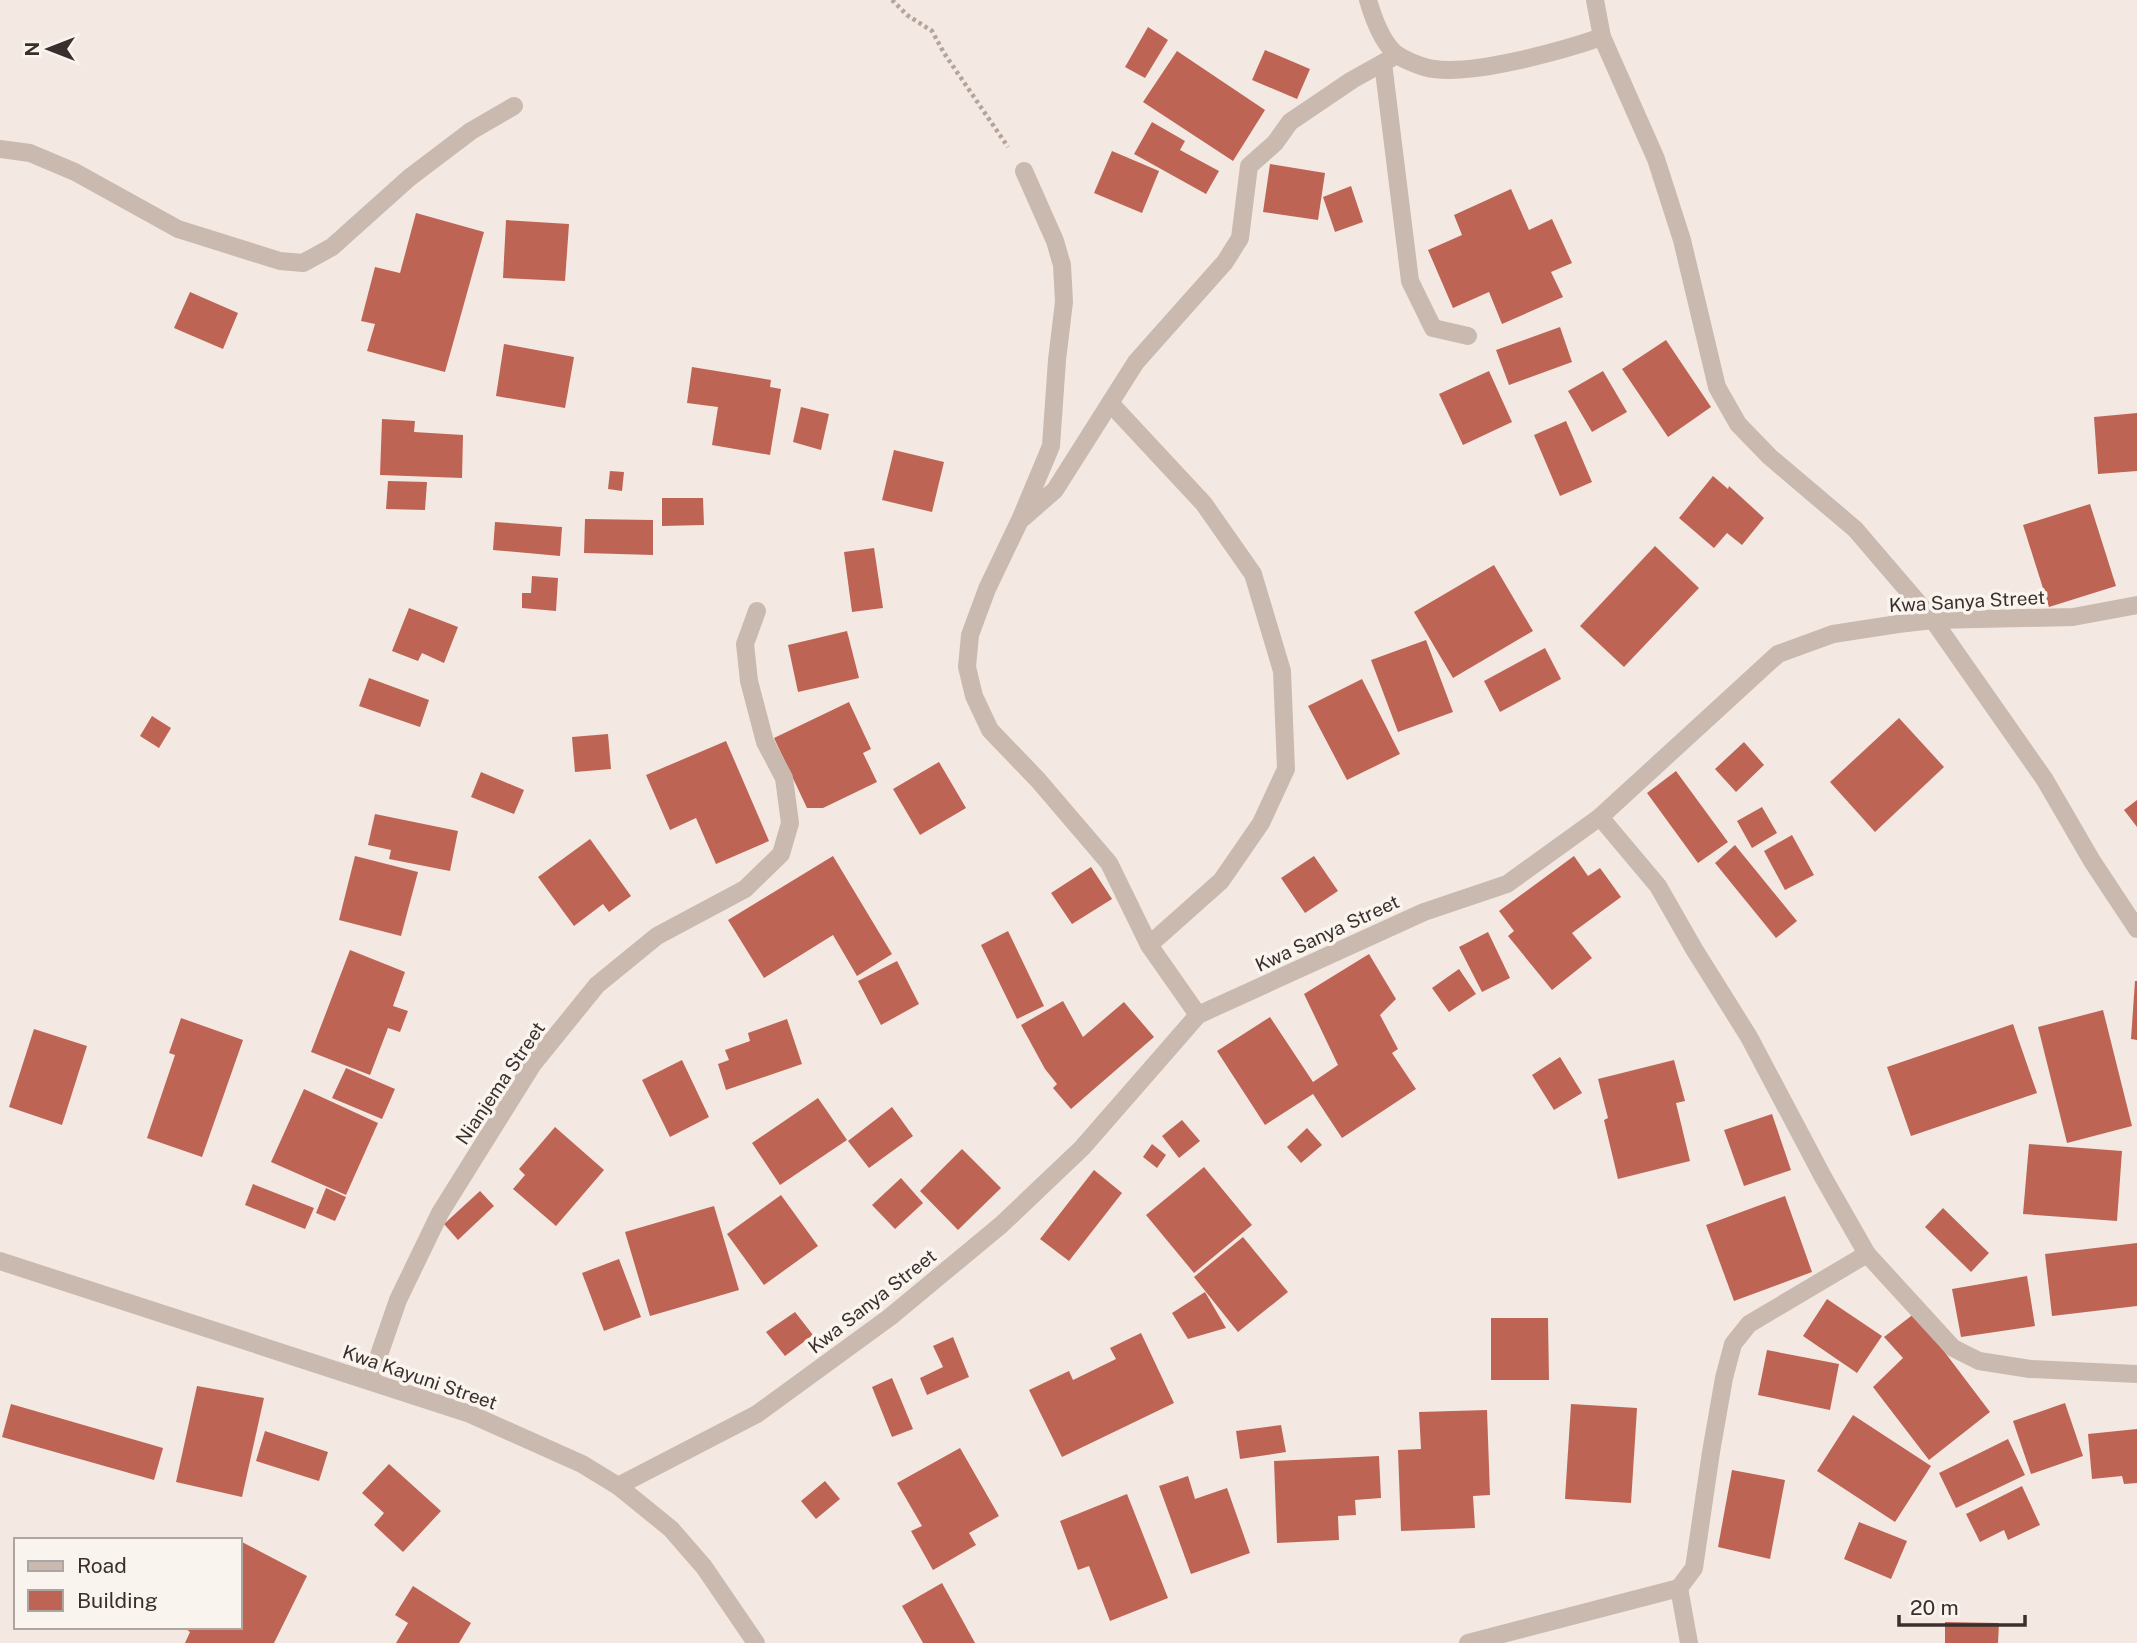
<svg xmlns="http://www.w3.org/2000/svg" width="2137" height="1643" font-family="'Public Sans',sans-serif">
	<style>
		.building { fill: #be6455 }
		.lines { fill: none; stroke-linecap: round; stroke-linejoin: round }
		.path { stroke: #b6a399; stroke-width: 4.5; stroke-dasharray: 3.5 3.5; stroke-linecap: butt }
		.minor { stroke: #cab9af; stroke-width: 18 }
		.tertiary { stroke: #cab9af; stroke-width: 18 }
		.labels { text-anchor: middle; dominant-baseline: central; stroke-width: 7; stroke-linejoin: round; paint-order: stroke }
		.street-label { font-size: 19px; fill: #3a2f2c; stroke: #faf4ef }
	</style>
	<rect width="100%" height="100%" fill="#f3e9e2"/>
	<g class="building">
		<polygon points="1148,27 1168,40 1145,78 1125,67"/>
		<polygon points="1265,50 1310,69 1297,99 1252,80"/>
		<polygon points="1177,51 1265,110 1233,161 1143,102"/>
		<polygon points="1152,122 1185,141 1180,150 1219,171 1206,194 1134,154"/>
		<polygon points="1112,151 1159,171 1142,213 1094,193"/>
		<polygon points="1270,164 1325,173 1318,220 1263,212"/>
		<polygon points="1351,186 1363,222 1335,232 1323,197"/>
		<polygon points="1511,189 1529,230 1552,219 1572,263 1551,272 1563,297 1502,324 1489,292 1453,308 1428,250 1462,235 1454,215"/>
		<polygon points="416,213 484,232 445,372 367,351 375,324 361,321 375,267 400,273"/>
		<polygon points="506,220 569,224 565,281 503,278"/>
		<polygon points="190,292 238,313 223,349 174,328"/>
		<polygon points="1560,327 1572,362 1509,385 1496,350"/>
		<polygon points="1666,340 1711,407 1668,437 1622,369"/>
		<polygon points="504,344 574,357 565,408 496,396"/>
		<polygon points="692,367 771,380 770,387 781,389 770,455 712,445 718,407 687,403"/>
		<polygon points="1489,371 1512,422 1463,445 1439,394"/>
		<polygon points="1603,371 1627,412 1592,432 1568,391"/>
		<polygon points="801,407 829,414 821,450 793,442"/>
		<polygon points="2137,413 2137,471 2098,474 2094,417"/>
		<polygon points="382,419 415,421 414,432 463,435 462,478 380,475"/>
		<polygon points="1566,421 1592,482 1560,496 1534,435"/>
		<polygon points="894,450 944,462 932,512 882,500"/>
		<polygon points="610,471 624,472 622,491 608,489"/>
		<polygon points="1713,476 1728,489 1729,486 1764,518 1742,545 1727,533 1714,548 1679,518"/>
		<polygon points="388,481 427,482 425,510 386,509"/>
		<polygon points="662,498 703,498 704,525 662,526"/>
		<polygon points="2090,504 2116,586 2049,607 2023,525"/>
		<polygon points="585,519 653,520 653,555 584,553"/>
		<polygon points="495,522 562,527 560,556 493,550"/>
		<polygon points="1655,546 1699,588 1624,667 1580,626"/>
		<polygon points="874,548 883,608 852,612 844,552"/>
		<polygon points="1494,565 1533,631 1453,678 1414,612"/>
		<polygon points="532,576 558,578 556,611 522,608 522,593 531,593"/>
		<polygon points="409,608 458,627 444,663 422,653 418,661 392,651"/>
		<polygon points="847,631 859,678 798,692 788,645"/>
		<polygon points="1426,640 1453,712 1398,732 1371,660"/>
		<polygon points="1545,648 1561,679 1500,712 1484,681"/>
		<polygon points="369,678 429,700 420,727 359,706"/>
		<polygon points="1362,679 1400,754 1347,780 1308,706"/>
		<polygon points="849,702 871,749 863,753 877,782 823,808 807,808 774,738"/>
		<polygon points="152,716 171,728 159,748 140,736"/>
		<polygon points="1899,718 1944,767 1875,832 1830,782"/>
		<polygon points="608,734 611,769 575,772 572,737"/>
		<polygon points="726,741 769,841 716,864 696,818 670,830 646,775"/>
		<polygon points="1744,742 1764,765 1736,792 1715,769"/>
		<polygon points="939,762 966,808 920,835 893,789"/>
		<polygon points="1676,771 1728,842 1698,863 1647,793"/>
		<polygon points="481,772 524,790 514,814 471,797"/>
		<polygon points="2137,800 2137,827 2124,810"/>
		<polygon points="1762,807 1777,833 1752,848 1737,821"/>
		<polygon points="375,814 458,831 450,871 389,859 391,850 368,845"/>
		<polygon points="1792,835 1814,875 1785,890 1764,851"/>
		<polygon points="590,839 631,896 609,912 603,904 574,926 538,877"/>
		<polygon points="1735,845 1797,921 1776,938 1715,863"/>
		<polygon points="355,856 418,872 401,936 339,920"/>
		<polygon points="833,856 892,954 857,976 833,935 764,978 728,920"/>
		<polygon points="1314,856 1338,891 1305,913 1281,878"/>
		<polygon points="1574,856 1588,876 1600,868 1621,897 1572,933 1592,958 1552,990 1508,936 1514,931 1499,911"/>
		<polygon points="1091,867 1112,899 1072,924 1051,893"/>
		<polygon points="1008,931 1044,1006 1017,1019 981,945"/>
		<polygon points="1488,932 1510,978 1482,992 1459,947"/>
		<polygon points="350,950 405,972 393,1006 408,1011 400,1032 388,1028 370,1075 311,1052"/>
		<polygon points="1369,954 1396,999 1380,1015 1398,1049 1392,1053 1416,1089 1342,1138 1313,1094 1265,1125 1217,1051 1270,1017 1313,1082 1338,1065 1304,994"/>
		<polygon points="897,961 919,1004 881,1025 858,981"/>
		<polygon points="1459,969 1476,994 1449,1012 1432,988"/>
		<polygon points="2135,981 2137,981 2137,1040 2131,1039"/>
		<polygon points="1063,1001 1083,1037 1124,1002 1154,1037 1071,1109 1053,1088 1057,1084 1045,1069 1021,1025"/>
		<polygon points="2103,1010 2132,1126 2067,1143 2038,1027"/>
		<polygon points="181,1018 243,1040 202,1157 147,1138 175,1055 169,1053"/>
		<polygon points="787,1019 802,1064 726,1090 718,1064 729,1060 725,1050 750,1041 748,1033"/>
		<polygon points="2013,1024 2037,1093 1911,1136 1887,1067"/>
		<polygon points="34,1029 87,1046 62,1125 9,1107"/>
		<polygon points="1560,1057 1582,1093 1554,1110 1532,1075"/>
		<polygon points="682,1060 709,1117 670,1137 642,1080"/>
		<polygon points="1674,1060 1685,1101 1676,1103 1690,1161 1618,1179 1604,1120 1608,1118 1598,1079"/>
		<polygon points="346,1068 395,1089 382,1119 332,1098"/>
		<polygon points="304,1089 378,1123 346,1195 271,1162"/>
		<polygon points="818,1098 847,1140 780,1185 752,1143"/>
		<polygon points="892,1107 913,1136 869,1168 848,1141"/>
		<polygon points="1772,1114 1791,1170 1744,1186 1724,1130"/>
		<polygon points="1182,1120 1200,1141 1179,1158 1162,1136"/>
		<polygon points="555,1127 604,1170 556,1226 513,1189 525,1175 519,1169"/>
		<polygon points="1307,1128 1322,1145 1301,1163 1287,1147"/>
		<polygon points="1152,1144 1166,1155 1157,1168 1143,1157"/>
		<polygon points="2029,1144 2122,1151 2117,1221 2023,1214"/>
		<polygon points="962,1149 1001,1188 958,1230 920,1191"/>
		<polygon points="1204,1167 1252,1225 1194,1273 1146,1215"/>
		<polygon points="1094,1170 1122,1193 1069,1261 1040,1239"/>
		<polygon points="901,1178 923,1203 895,1229 872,1205"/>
		<polygon points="253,1184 314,1208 305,1229 245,1205"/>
		<polygon points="326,1188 346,1197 335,1221 316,1213"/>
		<polygon points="480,1191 494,1206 458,1240 444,1224"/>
		<polygon points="781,1195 818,1246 764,1285 727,1234"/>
		<polygon points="1785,1196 1812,1272 1734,1301 1706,1225"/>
		<polygon points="714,1206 739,1290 650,1316 625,1232"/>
		<polygon points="1943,1208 1989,1253 1971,1272 1925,1227"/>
		<polygon points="1243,1237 1288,1292 1238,1332 1194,1277"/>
		<polygon points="2137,1243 2137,1306 2052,1316 2045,1254"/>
		<polygon points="619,1259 641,1317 604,1331 582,1273"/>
		<polygon points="2027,1276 2035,1326 1961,1337 1952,1289"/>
		<polygon points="1205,1292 1226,1328 1188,1339 1172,1313"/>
		<polygon points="1827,1299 1882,1336 1857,1373 1803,1336"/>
		<polygon points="795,1312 813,1335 785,1356 766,1332"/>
		<polygon points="1915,1313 1990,1412 1929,1460 1873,1387 1903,1358 1884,1337"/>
		<polygon points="1491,1318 1548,1318 1549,1380 1491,1380"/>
		<polygon points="1141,1333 1174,1403 1062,1457 1029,1390 1069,1371 1073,1380 1116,1359 1110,1348"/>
		<polygon points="953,1337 969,1377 927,1395 920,1378 943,1367 933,1346"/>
		<polygon points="1767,1350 1839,1364 1830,1410 1758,1395"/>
		<polygon points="892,1378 913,1429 892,1437 872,1387"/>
		<polygon points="197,1386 264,1398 242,1497 176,1482"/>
		<polygon points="2065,1403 2083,1456 2031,1474 2013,1421"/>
		<polygon points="11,1404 163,1448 154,1480 2,1437"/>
		<polygon points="1571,1404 1637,1408 1631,1503 1565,1499"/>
		<polygon points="1487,1410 1490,1495 1473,1496 1475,1528 1401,1531 1398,1450 1421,1449 1419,1412"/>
		<polygon points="1853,1415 1931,1466 1895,1522 1817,1471"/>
		<polygon points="1281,1425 1286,1452 1240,1459 1236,1431"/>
		<polygon points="2137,1429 2137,1483 2124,1484 2122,1476 2092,1479 2088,1434"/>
		<polygon points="265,1431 328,1452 319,1481 256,1461"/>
		<polygon points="2008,1439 2025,1475 1956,1508 1939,1473"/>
		<polygon points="960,1448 999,1516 969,1533 976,1545 933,1570 911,1531 922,1526 897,1483"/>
		<polygon points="1379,1456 1381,1498 1355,1500 1356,1515 1338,1516 1339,1540 1277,1543 1274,1461"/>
		<polygon points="389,1464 441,1511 403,1552 374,1525 384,1513 362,1493"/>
		<polygon points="1732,1470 1785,1480 1770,1559 1718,1547"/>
		<polygon points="1188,1476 1195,1499 1227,1488 1250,1553 1191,1574 1159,1486"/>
		<polygon points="825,1481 840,1499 816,1519 801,1501"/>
		<polygon points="2022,1486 2040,1525 2008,1540 2004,1530 1980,1542 1966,1514"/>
		<polygon points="1127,1494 1168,1598 1110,1621 1089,1566 1078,1570 1060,1521"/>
		<polygon points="1859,1522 1907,1541 1891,1579 1844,1559"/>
		<polygon points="240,1541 307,1576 274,1643 185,1643 190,1632 183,1627 240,1627"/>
		<polygon points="942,1583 975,1643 923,1643 902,1606"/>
		<polygon points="413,1586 471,1623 459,1643 396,1643 408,1623 395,1615"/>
		<polygon points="1945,1622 1999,1623 1998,1643 1945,1643"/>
	</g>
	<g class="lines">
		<polyline class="path" points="892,0 907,15 932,31 944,53 1008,147"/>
		<g class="minor">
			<path d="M1368,0C1373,17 1383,46 1399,56C1407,61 1424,68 1434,69C1475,75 1561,51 1602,37"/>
			<polyline points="1595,0 1602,37 1656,159 1682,240 1717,387 1738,424 1770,457 1855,529 1933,620 2045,780 2092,861 2137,929"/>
			<polyline points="1383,63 1410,281 1433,328 1468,336"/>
			<polyline points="0,149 30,153 75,172 178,229 280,261 303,263 332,247 409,178 471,131 514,106"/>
			<polyline points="1024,171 1055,241 1062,265 1064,302 1057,360 1051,446 1020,520 987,589 970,635 967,667 974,696 990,730 1038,780 1109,863 1149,945 1198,1015"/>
			<polyline points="1110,403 1204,504 1253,574 1282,671 1286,769 1261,823 1221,881 1149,945"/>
			<polyline points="1023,518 1055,490 1136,362 1225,262 1240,238 1249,166 1275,143 1290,122 1352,80 1397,55"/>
			<polyline points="1600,817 1658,886 1694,949 1749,1037 1823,1177 1867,1254 1953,1348 1979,1361 2030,1369 2137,1374"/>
			<polyline points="370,1381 398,1300 440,1213 533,1064 597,985 657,936 745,889 781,854 790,823 784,778 765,742 749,681 745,644 757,611"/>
			<polyline points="618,1486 757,1414 890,1317 1001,1225 1082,1148 1198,1015 1424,912 1507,884 1600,817 1778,654 1833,634 1898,624 1933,620 2073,617 2137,605"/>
			<polyline points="1679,1588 1689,1643"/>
			<polyline points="1468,1643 1679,1588 1694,1568 1711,1452 1724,1378 1733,1344 1749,1324 1867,1254"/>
		</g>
		<polyline class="tertiary" points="0,1261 470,1414 582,1464 618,1486 671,1529 704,1567 756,1643"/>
	</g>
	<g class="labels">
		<g class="street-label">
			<text transform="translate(1967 601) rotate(-3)">Kwa Sanya Street</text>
			<text transform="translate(1327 933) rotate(-25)">Kwa Sanya Street</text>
			<text transform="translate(500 1083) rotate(-56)">Nianjema Street</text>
			<text transform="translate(872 1301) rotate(-38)">Kwa Sanya Street</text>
			<text transform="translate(420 1377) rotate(19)">Kwa Kayuni Street</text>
		</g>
	</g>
	<rect x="14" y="1538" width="228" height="91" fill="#faf4ef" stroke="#ada5a1" stroke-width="2"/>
	<rect x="28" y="1561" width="35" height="10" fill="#cab9af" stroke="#ada5a1" stroke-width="2"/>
	<text x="77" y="1573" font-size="21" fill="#3a2f2c">Road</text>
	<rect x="28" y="1590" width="35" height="21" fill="#be6455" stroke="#ada5a1" stroke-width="2"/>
	<text x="77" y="1608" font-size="21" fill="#3a2f2c">Building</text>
	<g transform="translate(49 49) rotate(270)" stroke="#faf4ef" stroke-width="5" paint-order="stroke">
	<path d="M0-5L12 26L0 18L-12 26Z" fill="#3a2f2c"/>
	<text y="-10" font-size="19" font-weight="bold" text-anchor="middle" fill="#3a2f2c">N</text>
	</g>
	<path d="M1899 1615v10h126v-10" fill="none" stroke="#3a2f2c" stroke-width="3.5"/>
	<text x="1910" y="1615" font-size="21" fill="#3a2f2c" stroke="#faf4ef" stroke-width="5" paint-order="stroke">20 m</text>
</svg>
